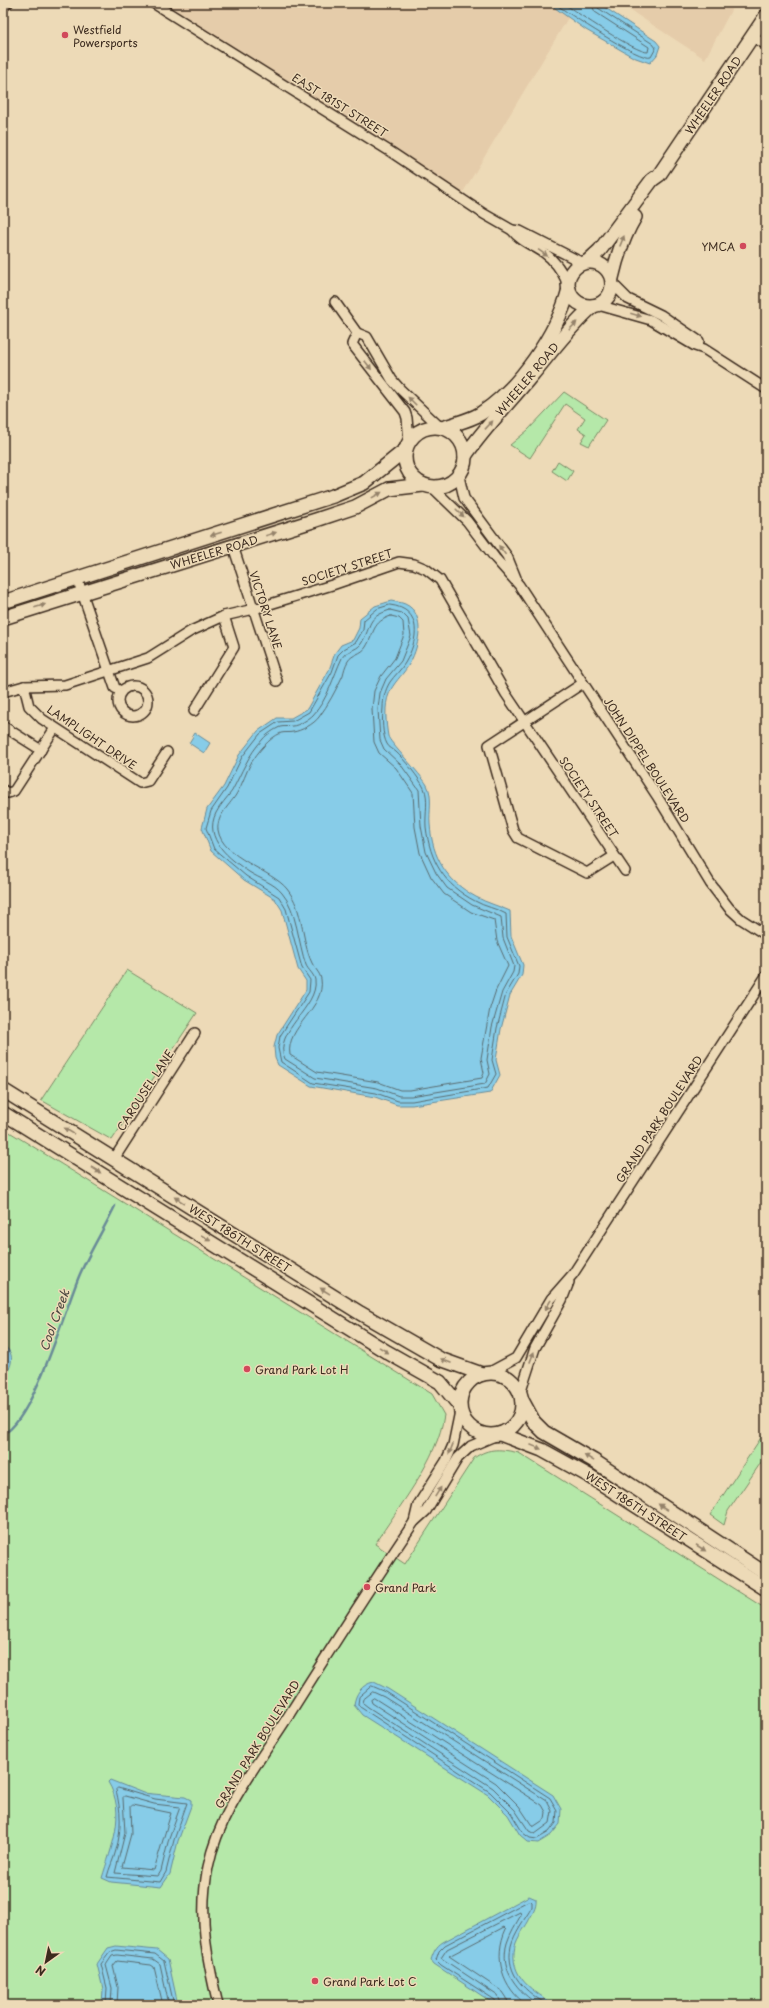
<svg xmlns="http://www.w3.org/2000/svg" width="769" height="2008" font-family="'Playpen Sans',sans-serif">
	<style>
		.built { fill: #e5ccaa }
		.green { fill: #b5e8a9; stroke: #788964 }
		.water { fill: #87cce8; stroke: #698b97 }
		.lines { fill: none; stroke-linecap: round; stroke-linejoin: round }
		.shore { stroke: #596b6f; stroke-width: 1 }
		.stream { stroke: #698b97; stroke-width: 2.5 }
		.street-casing { stroke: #3b2a1e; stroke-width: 12 }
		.secondary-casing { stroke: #3b2a1e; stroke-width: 16 }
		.street { stroke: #eddab7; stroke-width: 9 }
		.secondary { stroke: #eddab7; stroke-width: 13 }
		.oneway { fill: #94826a }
		.poi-dot { fill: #d1495b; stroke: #eddab7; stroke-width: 1.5 }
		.labels { text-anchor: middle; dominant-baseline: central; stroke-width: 3; stroke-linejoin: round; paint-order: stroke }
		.poi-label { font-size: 11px; fill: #3b2a1e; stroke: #eddab7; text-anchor: start }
		.street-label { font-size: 11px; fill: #3b2a1e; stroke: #eddab7 }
		.water-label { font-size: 12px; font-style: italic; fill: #46423c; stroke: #eddab7 }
	</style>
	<rect width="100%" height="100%" fill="#eddab7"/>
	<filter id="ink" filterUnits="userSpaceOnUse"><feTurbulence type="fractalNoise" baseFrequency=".025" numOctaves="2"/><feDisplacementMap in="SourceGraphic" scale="8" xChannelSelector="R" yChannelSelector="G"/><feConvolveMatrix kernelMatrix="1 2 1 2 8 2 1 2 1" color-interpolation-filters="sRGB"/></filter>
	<g filter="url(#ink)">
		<g class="built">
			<polygon points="164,3 577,3 462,194"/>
			<polygon points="619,3 735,3 705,59"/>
		</g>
		<g class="green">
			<polygon points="564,392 606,420 589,446 581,442 586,434 578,429 585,418 565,404 530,458 510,445 528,430"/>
			<polygon points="558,461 573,471 567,481 552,471"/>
			<polygon points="127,970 197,1013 112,1140 41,1100"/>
			<path d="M3,1128L432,1394L444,1415C438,1459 399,1506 375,1544L405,1564L474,1458C489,1447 502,1449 519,1453L766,1609V2005H3Z"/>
			<polygon points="766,1430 766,1455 728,1511 724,1525 710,1515"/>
		</g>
		<g class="water">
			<polygon points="548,3 598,3 656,41 660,46 657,55 650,63 633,57 586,30"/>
			<path d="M391,601C395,602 401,602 405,604C428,614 418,651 408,666C402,676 393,683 389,694C384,705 386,724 388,736C389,742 421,774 427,785C433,796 429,812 430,824C432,858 447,881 476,897C487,903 499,906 510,911L511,936L523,965L522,975L510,995L501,1029L496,1060L500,1075L490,1093L412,1105H397L375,1097L311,1086L278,1065L275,1058L274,1047L277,1035L306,990V981L298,969L282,910L275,899L244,880L211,851L202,828L207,809L224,786L239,755L258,731L277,718H291L307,709L329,670L335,653L341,645L353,640L359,628L360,618L375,606Z"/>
			<polygon points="195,733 210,743 204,753 189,743"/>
			<path d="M3,1345C18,1355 10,1368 3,1381Z"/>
			<path d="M374,1682L388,1689L553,1795L561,1809L560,1824L551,1835L538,1843L528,1842L520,1835L508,1815L488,1795L362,1715L354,1705C355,1694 362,1684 374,1682Z"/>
			<path d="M110,1780L143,1793L185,1797L191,1800V1806L178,1841L170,1874L161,1887L111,1882L102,1878C111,1848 127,1813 108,1782Z"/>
			<path d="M529,1896L536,1899C537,1908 532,1914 528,1922C524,1929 517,1938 515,1946C508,1977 534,1992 556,2005H496L434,1964L431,1960C433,1953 436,1946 443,1942Z"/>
			<polygon points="116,1946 157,1950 168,1959 178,2005 102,2005 103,1989 97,1964 108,1948"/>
		</g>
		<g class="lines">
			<g class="shore">
				<path d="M554,3C566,12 641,62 651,57L656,48L653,44L598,8L596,3"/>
				<path d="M563,3C576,12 636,53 648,52L649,47L595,12L591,3"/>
				<path d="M390,605C424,609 418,641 405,663C401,670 394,676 390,682C385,690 383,699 383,708C382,718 382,735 387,744C389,748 393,749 396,752C403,758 420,779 424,788C429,799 425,814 426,827C430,861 444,885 475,901C485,907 496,908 506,914L507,937L519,966L518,974L506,994L497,1028L492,1060L496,1074L488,1088L412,1101H398L376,1093L313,1083L281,1062L278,1048L280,1036L309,992L310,980L302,968L286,909L279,897L246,876L214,849L206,828L211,811L227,788L242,757L260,734L278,722L293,721L309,712L332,672L338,655L344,649L356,642L363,630L364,620L377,609Z"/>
				<path d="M390,610L402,613L408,619L411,636L401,661L386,679L380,693L378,709L380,740L384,749L401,765L419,790L421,826L426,852L436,873L447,888L472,905L501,917L503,938L514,966L513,972L502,992L492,1027L487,1060L490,1074L485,1084L411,1096H399L377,1088L315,1078L285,1059C272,1032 319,1007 315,980C314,974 308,970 306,965C298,943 297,910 282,893C274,883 260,879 249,872C230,859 203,839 216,813C220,805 227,798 232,791C242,772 248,755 263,739C266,735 275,729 280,727C284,726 288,727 292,726C298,726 309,719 313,715C328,699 333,677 342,658C346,650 356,651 361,644C373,625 365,618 390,610Z"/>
				<path d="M391,616L399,618L403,622L404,635L395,658L381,676L374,691L372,709L374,742L379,753L396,768L413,793L415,827L420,853L431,877L444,894L471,912L494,920L497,941L508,966L496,990L490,1008L481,1058L484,1073L482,1078L410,1090H400L378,1082L317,1072L290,1055C285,1027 326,1008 321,979C320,973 315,969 312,963C301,940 304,910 287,889C272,870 222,858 218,830C216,816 231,804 237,793C243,783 246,772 251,763C258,752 269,738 281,733C285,732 289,733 293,732C301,731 314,724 319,717C328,705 336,690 343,675C344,671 345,666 348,661C352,654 362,654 366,647C375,632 372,622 391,616Z"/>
				<polygon points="372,1686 386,1692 550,1798 557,1810 556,1823 549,1832 537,1839 530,1838 523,1833 511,1813 490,1792 360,1707 358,1704 359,1697"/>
				<polygon points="373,1692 384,1697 547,1801 552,1811 550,1823 535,1834 529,1831 515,1810 493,1788 368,1707 363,1703 364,1699"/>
				<polygon points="374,1698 542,1805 546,1812 545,1819 533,1827 519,1806 496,1783 372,1703 371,1700"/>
				<path d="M118,1788L155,1799L187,1803L174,1840L166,1872L160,1882L107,1877C109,1868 114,1859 116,1850C122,1830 121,1810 116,1790Z"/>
				<polygon points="125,1796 154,1804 180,1807 169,1838 161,1871 158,1876 115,1873 125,1833 123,1798"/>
				<polygon points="132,1805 171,1813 154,1870 122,1867 131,1834 130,1807"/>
				<polyline points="106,2005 107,1988 101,1964 110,1952 116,1950 155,1954 164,1961 174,2005"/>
				<polyline points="111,2005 112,1988 106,1965 112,1956 117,1955 153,1959 160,1964 169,2005"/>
				<polyline points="117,2005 118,1987 113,1966 117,1961 151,1965 154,1967 163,2005"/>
				<path d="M497,2005L495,2000L441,1965L436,1960L439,1951L445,1945L530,1900L532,1902V1907C525,1919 514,1933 511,1946C505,1975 526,1992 548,2005"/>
				<path d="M502,2005L498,1996L441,1958L447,1949L520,1912L521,1915C516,1924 510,1933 507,1943C499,1970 518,1992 539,2005"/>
				<path d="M508,2005L507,1998L503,1992L449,1956L504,1927L506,1929C493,1957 502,1988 527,2005"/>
			</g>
			<path class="stream" d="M3,1434C33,1422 66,1306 80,1274C90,1251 104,1229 115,1206"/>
			<defs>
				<g id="street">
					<polyline points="153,3 391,152 484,214 512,230 520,231 583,263"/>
					<polyline points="3,7 8,3"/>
					<polyline points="753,37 766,45"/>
					<path d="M512,230C520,241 532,245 543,252C555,260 562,271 568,284"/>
					<polyline points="613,284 628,299 661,315 699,341"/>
					<polyline points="335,302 357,333 367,337 392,380 400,389 440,427"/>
					<polyline points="598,305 651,320 695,346 704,349 766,389"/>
					<polyline points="357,333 352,344 405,412 407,418 409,441"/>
					<polyline points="459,476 464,498 507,556 516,578"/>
					<polyline points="432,487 467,521 495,558 519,585 657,796 710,883 729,908 741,919 766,935"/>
					<polyline points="233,546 277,681"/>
					<polyline points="77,578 115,688 121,691"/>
					<polyline points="583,683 489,745 513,830 518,838 587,873 614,856"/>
					<circle cx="133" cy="701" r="15"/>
					<polyline points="24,686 29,706 42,719 140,783 148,781 167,752"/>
					<polyline points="3,692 24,686 65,685 148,658 191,631 224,616 254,609 332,585 399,562 414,564 426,569 440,580 506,694 625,871"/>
					<polyline points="194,711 234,647 224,616"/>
					<polyline points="3,726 41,750"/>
					<polyline points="3,790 8,793 14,791 55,728"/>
					<polyline points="114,1159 195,1033"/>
					<polyline points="488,1373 516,1358 551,1299 573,1274 766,976"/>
					<polyline points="520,1394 535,1348 562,1300 569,1282"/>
					<polyline points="414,1522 418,1505 446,1461 453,1445 460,1411"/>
					<path d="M218,2005C207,1958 198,1916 208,1867C219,1812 257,1765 287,1718C328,1653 370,1587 414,1522L426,1511L458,1458L471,1446L497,1435"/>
				</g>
				<g id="secondary">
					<circle cx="590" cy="284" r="22"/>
					<polyline points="587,262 600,250 652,180 659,175 766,16"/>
					<path d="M612,278C617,256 623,237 635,217"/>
					<circle cx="435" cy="457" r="30"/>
					<path d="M443,428C455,423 468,421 480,414C519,389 557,334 569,289"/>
					<path d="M465,456C485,427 510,402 532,375C552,351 570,326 593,306"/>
					<polyline points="3,602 333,496 364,483 405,450"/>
					<polyline points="3,618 316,520 355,507 389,489 423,485"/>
					<polyline points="3,1090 360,1313 440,1359 482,1374"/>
					<polyline points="3,1113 387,1352 440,1382 459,1405"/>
					<circle cx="491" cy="1404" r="31"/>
					<polyline points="522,1400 534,1422 544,1432 594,1461 766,1574"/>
					<polyline points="500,1434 542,1450 591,1477 766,1589"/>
				</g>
			</defs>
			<use href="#street" class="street-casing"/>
			<use href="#secondary" class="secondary-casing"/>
			<use href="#street" class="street"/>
			<use href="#secondary" class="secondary"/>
		</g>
		<defs><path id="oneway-solid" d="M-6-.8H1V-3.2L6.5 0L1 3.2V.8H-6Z"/></defs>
		<g class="oneway">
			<use href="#oneway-solid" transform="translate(622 241) rotate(-68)"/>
			<use href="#oneway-solid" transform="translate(543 253) rotate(35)"/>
			<use href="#oneway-solid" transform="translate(636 315) rotate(16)"/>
			<use href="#oneway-solid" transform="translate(573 326) rotate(-46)"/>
			<use href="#oneway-solid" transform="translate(368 365) rotate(53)"/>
			<use href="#oneway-solid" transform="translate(412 401) rotate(-135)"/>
			<use href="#oneway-solid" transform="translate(489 425) rotate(-47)"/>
			<use href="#oneway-solid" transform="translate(377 495) rotate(-29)"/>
			<use href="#oneway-solid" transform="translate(460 513) rotate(45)"/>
			<use href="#oneway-solid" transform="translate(216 534) rotate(162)"/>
			<use href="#oneway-solid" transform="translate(271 534) rotate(-17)"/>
			<use href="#oneway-solid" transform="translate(502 550) rotate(-126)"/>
			<use href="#oneway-solid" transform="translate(40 606) rotate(-18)"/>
			<use href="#oneway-solid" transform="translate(69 1131) rotate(-148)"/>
			<use href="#oneway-solid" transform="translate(96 1170) rotate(32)"/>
			<use href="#oneway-solid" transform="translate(179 1200) rotate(-148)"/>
			<use href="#oneway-solid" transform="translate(206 1238) rotate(32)"/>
			<use href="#oneway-solid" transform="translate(325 1291) rotate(-148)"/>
			<use href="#oneway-solid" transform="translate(548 1305) rotate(120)"/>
			<use href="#oneway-solid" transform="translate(384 1350) rotate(32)"/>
			<use href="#oneway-solid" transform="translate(532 1357) rotate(-69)"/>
			<use href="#oneway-solid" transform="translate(446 1361) rotate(-158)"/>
			<use href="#oneway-solid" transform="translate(536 1447) rotate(22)"/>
			<use href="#oneway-solid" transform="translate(451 1449) rotate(111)"/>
			<use href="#oneway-solid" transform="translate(589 1458) rotate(-149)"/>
			<use href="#oneway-solid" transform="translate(438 1492) rotate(-58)"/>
			<use href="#oneway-solid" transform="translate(663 1507) rotate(-147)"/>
			<use href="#oneway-solid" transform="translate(701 1548) rotate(33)"/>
		</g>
	</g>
	<g class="poi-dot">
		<circle cx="65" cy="35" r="4"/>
		<circle cx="743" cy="246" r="4"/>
		<circle cx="247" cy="1369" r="4"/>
		<circle cx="367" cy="1587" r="4"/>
		<circle cx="315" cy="1981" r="4"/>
	</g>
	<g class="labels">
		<g class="poi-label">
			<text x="73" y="29">Westfield<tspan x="73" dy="13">Powersports</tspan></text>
			<text x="735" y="246" text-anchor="end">YMCA</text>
			<text x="255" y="1369">Grand Park Lot H</text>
			<text x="375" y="1587">Grand Park</text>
			<text x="323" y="1981">Grand Park Lot C</text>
		</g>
		<g class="street-label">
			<text transform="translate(713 95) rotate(-56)">WHEELER ROAD</text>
			<text transform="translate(340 105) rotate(32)">EAST 181ST STREET</text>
			<text transform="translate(527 379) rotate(-50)">WHEELER ROAD</text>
			<text transform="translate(214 552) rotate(-17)">WHEELER ROAD</text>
			<text transform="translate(347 567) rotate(-18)">SOCIETY STREET</text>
			<text transform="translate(266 610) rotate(72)">VICTORY LANE</text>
			<text transform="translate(92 737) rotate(34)">LAMPLIGHT DRIVE</text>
			<text transform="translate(647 760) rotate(57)">JOHN DIPPEL BOULEVARD</text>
			<text transform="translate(589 797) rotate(56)">SOCIETY STREET</text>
			<text transform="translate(145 1090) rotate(-57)">CAROUSEL LANE</text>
			<text transform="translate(659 1119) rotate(-57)">GRAND PARK BOULEVARD</text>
			<text transform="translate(240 1238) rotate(32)">WEST 186TH STREET</text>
			<text transform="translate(636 1506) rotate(33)">WEST 186TH STREET</text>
			<text transform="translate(257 1744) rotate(-58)">GRAND PARK BOULEVARD</text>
		</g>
		<g class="water-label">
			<text transform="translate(54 1320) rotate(-70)">Cool Creek</text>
		</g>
	</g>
	<rect width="769" height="2008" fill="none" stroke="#eddab7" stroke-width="16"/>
	<rect x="8" y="8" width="753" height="1992" fill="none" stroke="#3b2a1e" stroke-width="1.5" filter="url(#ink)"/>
	<g transform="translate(46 1962) rotate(213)" stroke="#eddab7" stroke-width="3" paint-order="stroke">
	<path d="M0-3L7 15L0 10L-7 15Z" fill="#3b2a1e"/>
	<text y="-6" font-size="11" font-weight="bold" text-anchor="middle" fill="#3b2a1e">N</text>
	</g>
</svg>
